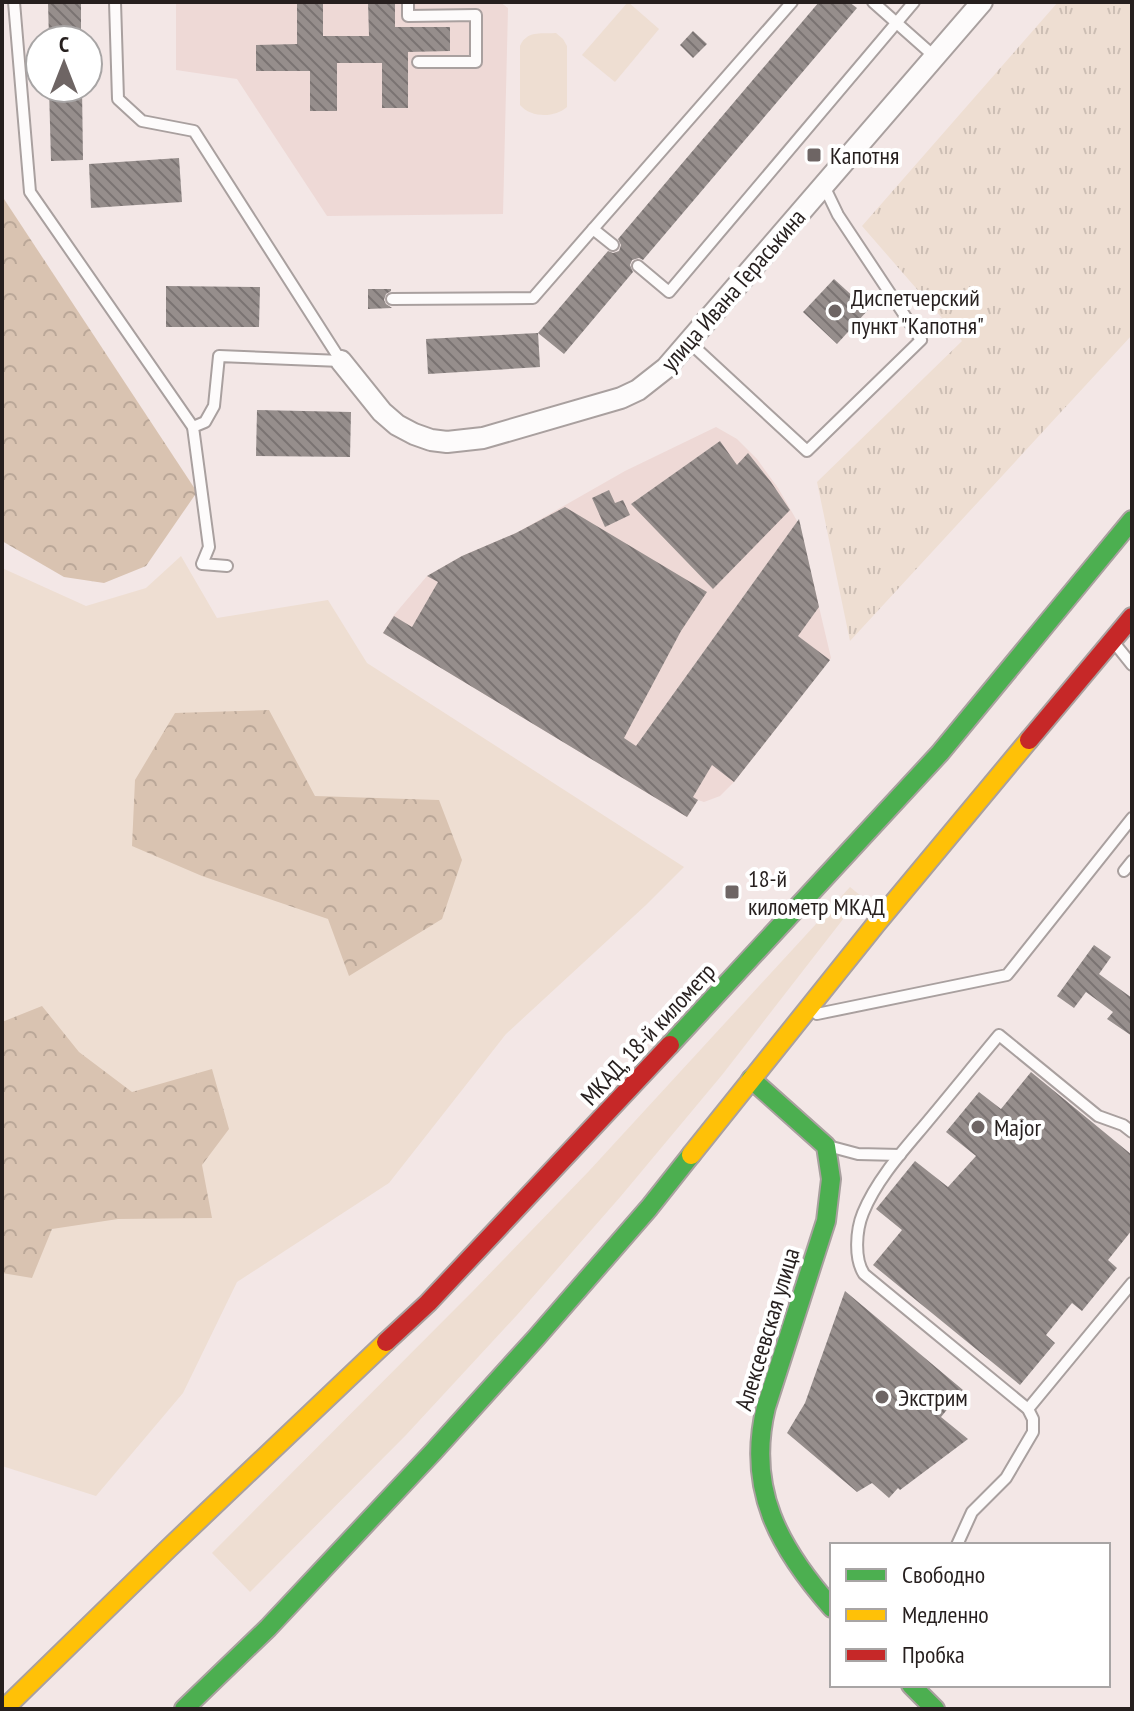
<svg xmlns="http://www.w3.org/2000/svg" width="1134" height="1711" font-family="'PT Sans Narrow',sans-serif">
	<style>
		.built { fill: #eed9d6 }
		.grass { fill: #eeded2 }
		.forest { fill: url(#forest-crowns) }
		.park { fill: url(#park-tufts) }
		.building { fill: url(#building-back-hatch) }
		.lines { fill: none; stroke-linecap: round; stroke-linejoin: round }
		.lane-casing { stroke: #a9a09f; stroke-width: 14 }
		.street-casing { stroke: #a9a09f; stroke-width: 24 }
		.fast-casing { stroke: #a9a09f; stroke-width: 22 }
		.slow-casing { stroke: #a9a09f; stroke-width: 22 }
		.jam-casing { stroke: #a9a09f; stroke-width: 22 }
		.lane { stroke: #fdfbfb; stroke-width: 10 }
		.street { stroke: #fdfbfb; stroke-width: 20 }
		.fast { stroke: #4caf50; stroke-width: 18 }
		.slow { stroke: #ffc107; stroke-width: 18 }
		.jam { stroke: #c62828; stroke-width: 18 }
		.poi-dot { fill: #6e6564; stroke: #fff; stroke-width: 3 }
		.labels { text-anchor: middle; dominant-baseline: central; stroke-width: 8; stroke-linejoin: round; paint-order: stroke }
		.poi-label { font-size: 24px; fill: #261f1e; stroke: #fff; text-anchor: start }
		.street-label { font-size: 24px; fill: #261f1e; stroke: #fff }
	</style>
	<defs>
		<pattern id="forest-crowns" width="20" height="18" patternUnits="userSpaceOnUse" patternTransform="scale(2)"><rect width="20" height="18" fill="#d9c3b1"/><path d="M2 6a3 3 0 1 1 6 0M12 15a3 3 0 1 1 6 0" fill="none" stroke="#baa798"/></pattern>
		<pattern id="park-tufts" width="24" height="20" patternUnits="userSpaceOnUse" patternTransform="scale(2)"><rect width="24" height="20" fill="#eeded2"/><path d="M3 7l-1-3M5 7V3M7 7l1-3M15 17l-1-3M17 17v-4M19 17l1-3" fill="none" stroke="#ccbeb4"/></pattern>
		<pattern id="building-back-hatch" width="6" height="6" patternUnits="userSpaceOnUse" patternTransform="scale(2)"><rect width="6" height="6" fill="#968e8c"/><path d="M-1 5l2 2M0 0l6 6M5-1l2 2" fill="none" stroke="#7a7372"/></pattern>
	</defs>
	<rect width="100%" height="100%" fill="#f3e7e6"/>
	<g class="built">
		<polygon points="176,2 500,2 508,8 503,214 327,216 237,79 176,70"/>
		<polygon points="716,427 737,439 757,459 778,488 800,526 831,658 734,782 720,796 704,802 698,800 687,817 383,633 394,615 427,576 462,556 518,532 625,471"/>
	</g>
	<g class="grass">
		<polygon points="628,2 659,29 615,82 582,55"/>
		<path d="M556,33L563,39L567,46V107C555,118 531,118 520,105V46C527,30 541,34 556,33Z"/>
		<polygon points="181,556 217,618 328,600 367,663 684,867 646,905 506,1034 389,1183 237,1282 183,1393 96,1496 2,1466 2,568 86,606 146,588"/>
		<polygon points="850,887 861,896 722,1075 621,1196 517,1315 406,1435 250,1592 212,1553 473,1291 589,1171"/>
	</g>
	<g class="forest">
		<polygon points="2,196 197,492 146,566 104,583 64,577 2,541"/>
		<polygon points="269,710 315,796 439,800 462,860 442,919 349,976 328,919 202,876 132,846 135,780 175,713"/>
		<polygon points="42,1006 79,1052 132,1092 212,1069 229,1129 202,1165 212,1218 118,1219 52,1229 32,1278 2,1273 2,1022"/>
	</g>
	<polygon class="park" points="1058,2 1132,2 1132,335 850,641 817,482 962,341 862,226"/>
	<g class="building">
		<polygon points="48,2 81,2 81,40 49,40"/>
		<polygon points="297,2 323,2 323,36 369,36 368,2 395,2 395,27 450,27 450,51 408,52 408,108 382,108 382,63 337,63 337,111 310,111 310,71 256,71 256,45 297,44"/>
		<polygon points="819,2 849,2 857,8 643,260 639,258 632,260 630,265 633,272 564,354 538,333 608,251 613,253 619,251 621,245 618,239"/>
		<polygon points="693,31 707,44 693,58 680,45"/>
		<polygon points="49,88 82,88 83,160 51,161"/>
		<polygon points="179,158 182,202 91,208 89,164"/>
		<polygon points="834,279 868,310 837,344 803,312"/>
		<polygon points="166,286 260,287 259,327 166,327"/>
		<polygon points="368,289 391,289 391,291 386,294 384,300 386,304 392,308 368,309"/>
		<polygon points="538,333 540,367 428,374 426,339"/>
		<polygon points="257,410 351,412 350,457 256,456"/>
		<polygon points="720,441 737,465 748,453 771,482 790,510 713,589 631,504"/>
		<polygon points="609,490 615,503 623,500 630,515 605,527 592,498"/>
		<polygon points="565,507 707,592 681,631 624,738 636,746 799,519 819,607 798,636 830,660 734,782 712,765 693,797 698,800 687,817 383,633 394,616 412,627 438,582 427,576 462,556 516,533"/>
		<polygon points="1094,945 1111,957 1099,974 1132,998 1132,1036 1107,1019 1113,1012 1086,992 1074,1008 1057,996"/>
		<polygon points="1031,1072 1132,1155 1132,1230 1108,1260 1117,1268 1082,1311 1072,1303 1046,1335 1055,1343 1020,1385 873,1265 902,1230 876,1209 915,1161 948,1187 976,1156 946,1132 979,1092 1001,1109"/>
		<polygon points="845,1291 963,1390 941,1417 968,1439 900,1490 898,1488 889,1498 872,1483 857,1492 787,1433 805,1403"/>
	</g>
	<g class="lines">
		<defs>
			<g id="lane">
				<polyline points="14,2 30,192 193,427"/>
				<polyline points="115,2 118,99 142,121 194,131 341,361"/>
				<polyline points="408,2 408,16 476,15 476,62 418,62"/>
				<polyline points="873,2 935,57"/>
				<polyline points="593,229 792,2"/>
				<polyline points="638,266 669,292 914,2"/>
				<polyline points="392,299 533,298 593,229 613,245"/>
				<polyline points="689,342 807,451 921,340 838,215 824,186"/>
				<polyline points="227,566 202,564 209,547 193,427 205,422 214,406 219,356 341,361"/>
				<polyline points="1116,645 1132,665"/>
				<polyline points="1124,871 1132,861"/>
				<polyline points="817,1014 1007,975 1132,818"/>
				<polyline points="828,1146 858,1154 900,1155"/>
				<polyline points="1028,1409 1132,1283"/>
				<path d="M957,1545L972,1512L1006,1478L1033,1432V1419L1028,1409L864,1274C854,1259 856,1230 863,1213C876,1181 901,1153 923,1127C949,1096 974,1065 999,1035L1098,1116L1123,1125L1132,1132"/>
			</g>
			<polyline id="street" points="341,361 382,412 397,425 414,434 431,440 447,442 483,438 621,398 638,390 666,368 982,2"/>
			<g id="fast">
				<polyline points="670,1045 940,753 1132,520"/>
				<path d="M751,1079L826,1146L831,1179L826,1221L766,1407C746,1489 779,1548 832,1608"/>
				<polyline points="911,1685 935,1709"/>
				<polyline points="184,1709 268,1628 433,1452 536,1338 649,1208 691,1155"/>
			</g>
			<g id="slow">
				<polyline points="691,1155 876,924 1029,740"/>
				<polyline points="4,1709 168,1549 386,1342"/>
			</g>
			<g id="jam">
				<polyline points="1029,740 1132,617"/>
				<polyline points="386,1342 428,1303 670,1045"/>
			</g>
		</defs>
		<use href="#lane" class="lane-casing"/>
		<use href="#street" class="street-casing"/>
		<use href="#fast" class="fast-casing"/>
		<use href="#slow" class="slow-casing"/>
		<use href="#jam" class="jam-casing"/>
		<use href="#lane" class="lane"/>
		<use href="#street" class="street"/>
		<use href="#fast" class="fast"/>
		<use href="#slow" class="slow"/>
		<use href="#jam" class="jam"/>
	</g>
	<g class="poi-dot">
		<rect x="806" y="147" width="16" height="16" rx="4"/>
		<circle cx="835" cy="311" r="8"/>
		<rect x="724" y="884" width="16" height="16" rx="4"/>
		<circle cx="978" cy="1127" r="8"/>
		<circle cx="882" cy="1397" r="8"/>
	</g>
	<g class="labels">
		<g class="poi-label">
			<text x="830" y="155">Капотня</text>
			<text x="851" y="297">Диспетчерский<tspan x="851" dy="28">пункт "Капотня"</tspan></text>
			<text x="748" y="878">18-й<tspan x="748" dy="28">километр МКАД</tspan></text>
			<text x="994" y="1127">Major</text>
			<text x="898" y="1397">Экстрим</text>
		</g>
		<g class="street-label">
			<text transform="translate(733 290) rotate(-49)">улица Ивана Гераськина</text>
			<text transform="translate(648 1034) rotate(-47)">МКАД, 18-й километр</text>
			<text transform="translate(767 1329) rotate(-73)">Алексеевская улица</text>
		</g>
	</g>
	<rect width="1134" height="1711" fill="none" stroke="#261f1e" stroke-width="8"/>
	<rect x="830" y="1543" width="280" height="144" fill="#ffffff" stroke="#a8a5a5" stroke-width="2"/>
	<rect x="846" y="1569" width="40" height="12" fill="#4caf50" stroke="#a8a5a5" stroke-width="2"/>
	<text x="902" y="1583" font-size="24" fill="#261f1e">Свободно</text>
	<rect x="846" y="1609" width="40" height="12" fill="#ffc107" stroke="#a8a5a5" stroke-width="2"/>
	<text x="902" y="1623" font-size="24" fill="#261f1e">Медленно</text>
	<rect x="846" y="1649" width="40" height="12" fill="#c62828" stroke="#a8a5a5" stroke-width="2"/>
	<text x="902" y="1663" font-size="24" fill="#261f1e">Пробка</text>
	<g transform="translate(64 64)"><circle r="38" fill="#ffffff" stroke="#a8a5a5" stroke-width="2"/>
	<path d="M0-6L14 30L0 20L-14 30Z" fill="#6e6564"/>
	<text y="-12" font-size="22" font-weight="bold" text-anchor="middle" fill="#261f1e">С</text>
	</g>
</svg>
